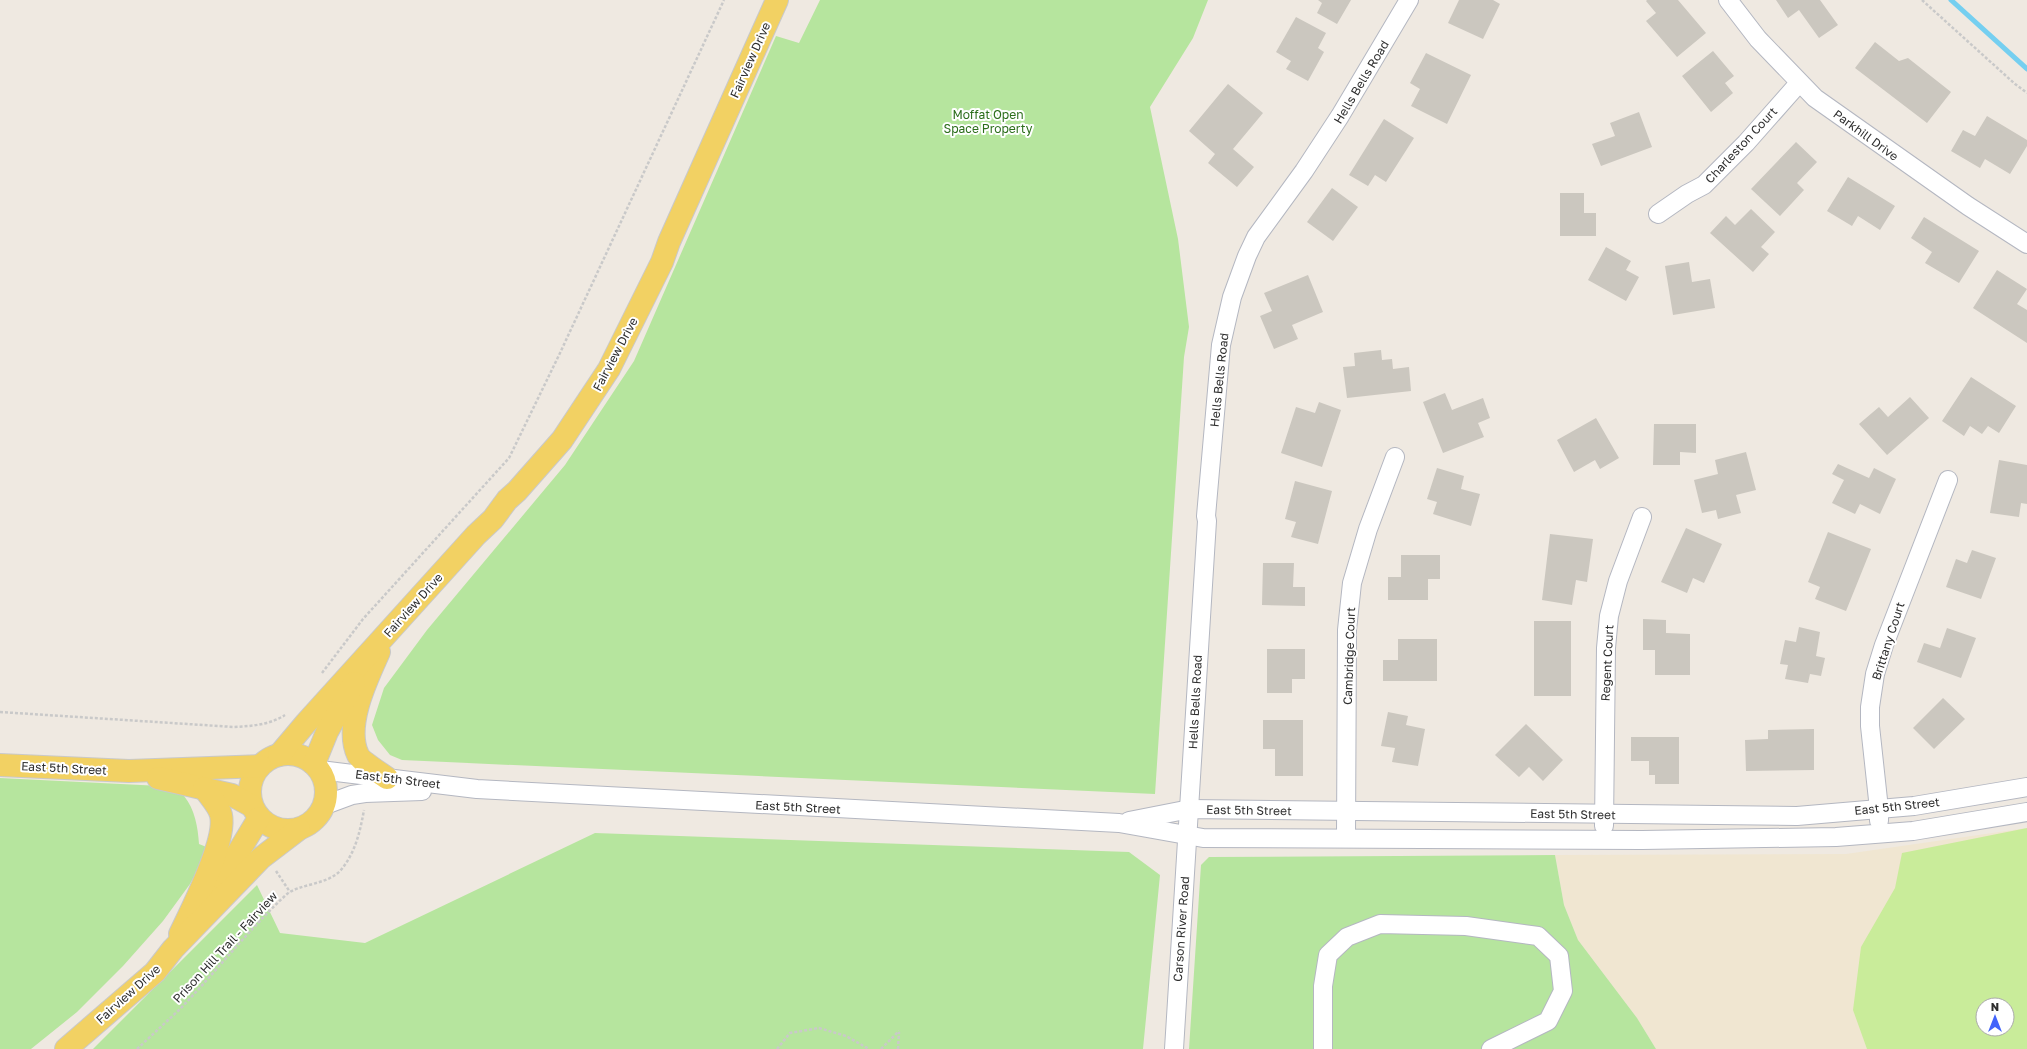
<svg xmlns="http://www.w3.org/2000/svg" width="2027" height="1049" font-family="'Golos Text',sans-serif">
	<style>
		.education { fill: #f0e6d1; fill-rule: evenodd }
		.green { fill: #b6e59e }
		.pitch { fill: #c9ec9a; fill-rule: evenodd }
		.lines { fill: none; stroke-linecap: round; stroke-linejoin: round }
		.stream { stroke: #75cff0; stroke-width: 5 }
		.building { fill: #cbc7bf }
		.minor-casing { stroke: #b4b7c1; stroke-width: 20 }
		.major-casing { stroke: #c9c9c9; stroke-width: 24 }
		.path { stroke: #c9c9c9; stroke-width: 2.5; stroke-dasharray: 3 2; stroke-linecap: butt }
		.minor { stroke: #fff; stroke-width: 18 }
		.major { stroke: #f2d163; stroke-width: 22 }
		.labels { text-anchor: middle; dominant-baseline: central; stroke-width: 4; stroke-linejoin: round; paint-order: stroke }
		.street-label { font-size: 12px; fill: #2e2e2e; stroke: #fff }
		.park-label { font-size: 12px; fill: #2c6e1b; stroke: #fff }
	</style>
	<rect width="100%" height="100%" fill="#efe9e1"/>
	<path class="education" d="M2027,828V1049H1656L1637,1018L1578,940L1564,905L1555,855L1846,854ZM1983,1005H2007V1029H1983Z"/>
	<g class="green">
		<polygon points="820,0 1208,0 1193,38 1150,107 1178,239 1189,327 1184,357 1155,794 402,760 390,755 378,740 372,725 384,688 427,630 565,465 634,361 776,36 799,43"/>
		<path d="M0,778L161,786C168,788 179,790 184,796C195,809 198,828 199,844L209,848L190,884L163,921L123,966L77,1012L31,1049H0Z"/>
		<polygon points="595,833 1129,852 1160,875 1143,1049 93,1049 257,885 280,933 365,943"/>
		<polygon points="1555,855 1564,905 1578,940 1637,1018 1656,1049 1189,1049 1201,865 1209,857"/>
	</g>
	<path class="pitch" d="M2027,828V1049H1867L1853,1010L1861,947L1895,888L1902,853ZM1983,1005H2007V1029H1983Z"/>
	<g class="lines">
		<polyline class="stream" points="1951,0 2027,69"/>
	</g>
	<g class="building">
		<polygon points="1318,0 1351,0 1337,24 1317,13 1322,3"/>
		<polygon points="1459,0 1493,0 1500,4 1483,39 1448,23"/>
		<polygon points="1647,0 1678,0 1706,33 1677,57 1646,21 1656,13 1646,1"/>
		<polygon points="1776,0 1820,0 1838,25 1819,38 1799,10 1788,18"/>
		<polygon points="1296,17 1326,33 1318,48 1324,52 1308,81 1286,69 1291,61 1276,52"/>
		<polygon points="1875,42 1899,61 1908,58 1951,92 1927,123 1855,68"/>
		<polygon points="1713,51 1734,76 1725,83 1733,93 1711,112 1682,76"/>
		<polygon points="1426,53 1471,75 1447,124 1411,106 1420,89 1410,83"/>
		<polygon points="1228,84 1263,113 1233,149 1254,167 1237,187 1208,163 1215,154 1189,131"/>
		<polygon points="1639,112 1652,147 1601,166 1592,144 1615,136 1610,123"/>
		<polygon points="1987,116 2027,140 2027,146 2010,174 1985,159 1980,168 1951,151 1963,130 1975,136"/>
		<polygon points="1384,119 1414,138 1386,182 1375,175 1368,186 1349,175"/>
		<polygon points="1796,142 1817,162 1797,183 1804,190 1780,216 1751,189"/>
		<polygon points="1848,177 1895,206 1880,230 1858,216 1852,226 1827,211"/>
		<polygon points="1332,188 1358,207 1333,241 1307,222"/>
		<polygon points="1560,193 1584,193 1584,213 1596,213 1596,236 1560,236"/>
		<polygon points="1751,209 1775,232 1761,247 1769,254 1753,272 1710,233 1726,216 1735,225"/>
		<polygon points="1924,217 1979,251 1959,283 1925,263 1932,252 1911,238"/>
		<polygon points="1606,247 1631,261 1626,270 1639,277 1626,301 1588,280"/>
		<polygon points="1689,262 1692,282 1710,279 1715,308 1673,315 1665,266"/>
		<polygon points="1997,270 2027,289 2017,304 2027,310 2027,343 1973,308"/>
		<polygon points="1308,275 1323,312 1292,325 1298,339 1274,349 1260,316 1272,311 1264,293"/>
		<polygon points="1381,350 1382,360 1392,359 1393,369 1409,367 1411,391 1347,398 1343,367 1355,366 1354,353"/>
		<polygon points="1971,377 2016,406 1999,433 1988,426 1982,434 1970,426 1964,436 1942,421"/>
		<polygon points="1445,393 1452,410 1483,398 1490,418 1478,423 1484,437 1443,453 1423,402"/>
		<polygon points="1910,397 1929,418 1887,455 1859,424 1879,407 1888,417"/>
		<polygon points="1319,402 1341,410 1322,467 1281,453 1296,407 1315,413"/>
		<polygon points="1596,418 1619,458 1600,469 1595,460 1574,472 1557,440"/>
		<polygon points="1654,424 1696,424 1696,453 1680,452 1680,465 1653,465"/>
		<polygon points="1746,452 1756,490 1736,495 1741,513 1718,519 1716,510 1702,513 1694,480 1718,474 1715,460"/>
		<polygon points="1999,460 2027,465 2027,504 2021,503 2019,517 1990,513"/>
		<polygon points="1838,464 1869,478 1874,468 1896,479 1880,514 1860,504 1855,514 1832,503 1844,480 1832,474"/>
		<polygon points="1437,468 1464,476 1461,489 1480,494 1471,526 1433,514 1437,502 1427,499"/>
		<polygon points="1295,481 1332,491 1318,544 1291,537 1296,522 1285,519"/>
		<polygon points="1686,528 1722,544 1704,583 1693,578 1687,593 1661,582"/>
		<polygon points="1828,532 1871,549 1846,611 1815,599 1820,587 1808,582"/>
		<polygon points="1550,534 1593,539 1587,582 1576,580 1572,605 1542,600"/>
		<polygon points="1972,550 1996,558 1981,599 1946,587 1956,559 1967,563"/>
		<polygon points="1401,555 1440,555 1440,579 1428,579 1428,600 1388,600 1388,577 1401,577"/>
		<polygon points="1263,563 1294,563 1293,587 1305,587 1305,606 1262,605"/>
		<polygon points="1643,619 1666,620 1666,633 1690,634 1690,675 1655,675 1655,650 1643,650"/>
		<rect x="1534" y="621" width="37" height="75"/>
		<polygon points="1799,627 1820,632 1816,656 1825,658 1821,676 1810,674 1808,683 1785,679 1788,665 1780,664 1785,640 1796,642"/>
		<polygon points="1947,628 1976,638 1961,678 1917,662 1924,643 1940,648"/>
		<polygon points="1398,639 1437,639 1437,681 1383,681 1383,660 1398,660"/>
		<polygon points="1267,649 1305,649 1305,679 1292,679 1292,693 1267,693"/>
		<polygon points="1943,698 1965,719 1934,749 1913,728"/>
		<polygon points="1388,712 1408,716 1406,725 1425,729 1418,766 1392,762 1395,748 1381,746"/>
		<polygon points="1263,720 1303,720 1303,776 1275,776 1275,749 1263,749"/>
		<polygon points="1526,724 1563,760 1543,781 1529,767 1519,777 1495,755"/>
		<polygon points="1814,729 1814,770 1746,771 1745,740 1768,739 1768,730"/>
		<polygon points="1631,737 1679,737 1679,784 1655,784 1655,775 1649,775 1649,761 1631,761"/>
	</g>
	<g class="lines">
		<defs>
			<g id="minor">
				<polyline points="1728,0 1758,39 1815,98 1968,206 2027,244"/>
				<polyline points="1658,214 1687,194 1704,185 1746,143 1799,83"/>
				<polyline points="320,770 477,789 1119,823 1203,838 1642,840 1836,837 1913,831 2027,812"/>
				<polyline points="325,805 352,795 365,793 422,791"/>
				<polyline points="1129,821 1190,809 1797,816 1914,806 2027,787"/>
				<polyline points="1879,821 1879,809 1870,726 1870,707 1875,674 1884,645 1948,480"/>
				<polyline points="1604,826 1606,648 1609,616 1618,581 1642,517"/>
				<polyline points="1346,838 1347,630 1352,583 1368,529 1395,457"/>
				<polyline points="1174,1049 1207,521 1206,516 1221,345 1232,297 1247,256 1256,237 1304,171 1340,116 1409,0"/>
				<polyline points="1323,1049 1323,986 1328,955 1347,937 1380,924 1466,926 1538,936 1559,956 1563,991 1548,1021 1491,1049"/>
			</g>
			<g id="major">
				<path d="M379,652C367,679 344,725 358,755C361,761 380,773 387,778"/>
				<circle cx="288" cy="792" r="38"/>
				<polyline points="279,755 306,723 476,535 493,519 507,500 517,491 562,440 609,369 662,262 669,242 777,0"/>
				<polyline points="314,764 327,732 354,683"/>
				<polyline points="0,765 129,771 260,766"/>
				<polyline points="158,778 232,795 252,806"/>
				<polyline points="210,899 259,818"/>
				<path d="M180,934C192,909 227,841 221,815C219,806 209,796 204,788"/>
				<polyline points="66,1049 155,972 173,949 261,858 299,829"/>
			</g>
		</defs>
		<use href="#minor" class="minor-casing"/>
		<use href="#major" class="major-casing"/>
		<g class="path">
			<polyline points="1922,0 2015,84 2027,93"/>
			<polyline points="322,673 363,619 509,458 560,353 724,0"/>
			<path d="M0,712L234,727C252,726 269,725 285,715"/>
			<polyline points="276,871 290,892"/>
			<path d="M137,1049C151,1036 165,1023 179,1010C216,972 248,930 287,894C299,884 326,885 340,871C355,854 360,832 364,810"/>
			<polyline points="777,1049 790,1033 819,1028 846,1036 869,1049"/>
			<polyline points="881,1049 899,1031"/>
			<polyline points="898,1049 899,1032"/>
		</g>
		<use href="#minor" class="minor"/>
		<use href="#major" class="major"/>
	</g>
	<g class="labels">
		<g class="street-label">
			<text transform="translate(750 60) rotate(-66)">Fairview Drive</text>
			<text transform="translate(1361 82) rotate(-59)">Hells Bells Road</text>
			<text transform="translate(1866 135) rotate(36)">Parkhill Drive</text>
			<text transform="translate(1741 145) rotate(-47)">Charleston Court</text>
			<text transform="translate(615 354) rotate(-62)">Fairview Drive</text>
			<text transform="translate(1219 380) rotate(-84)">Hells Bells Road</text>
			<text transform="translate(413 605) rotate(-48)">Fairview Drive</text>
			<text transform="translate(1888 641) rotate(-72)">Brittany Court</text>
			<text transform="translate(1349 656) rotate(-88)">Cambridge Court</text>
			<text transform="translate(1607 663) rotate(-87)">Regent Court</text>
			<text transform="translate(1195 702) rotate(-87)">Hells Bells Road</text>
			<text transform="translate(64 768) rotate(3)">East 5th Street</text>
			<text transform="translate(398 779) rotate(7)">East 5th Street</text>
			<text transform="translate(1897 806) rotate(-6)">East 5th Street</text>
			<text transform="translate(798 807) rotate(3)">East 5th Street</text>
			<text transform="translate(1249 810) rotate(1)">East 5th Street</text>
			<text transform="translate(1573 814) rotate(1)">East 5th Street</text>
			<text transform="translate(1181 929) rotate(-86)">Carson River Road</text>
			<text transform="translate(225 947) rotate(-47)">Prison Hill Trail - Fairview</text>
			<text transform="translate(128 994) rotate(-42)">Fairview Drive</text>
		</g>
		<g class="park-label">
			<text x="988" y="114">Moffat Open<tspan x="988" dy="14">Space Property</tspan></text>
		</g>
	</g>
	<g transform="translate(1995 1017)"><circle r="19" fill="#ffffff" stroke="#ababab"/>
	<path d="M0-3L7 15L0 10L-7 15Z" fill="#4264fb"/>
	<text y="-6" font-size="11" font-weight="bold" text-anchor="middle" fill="#2e2e2e">N</text>
	</g>
</svg>
